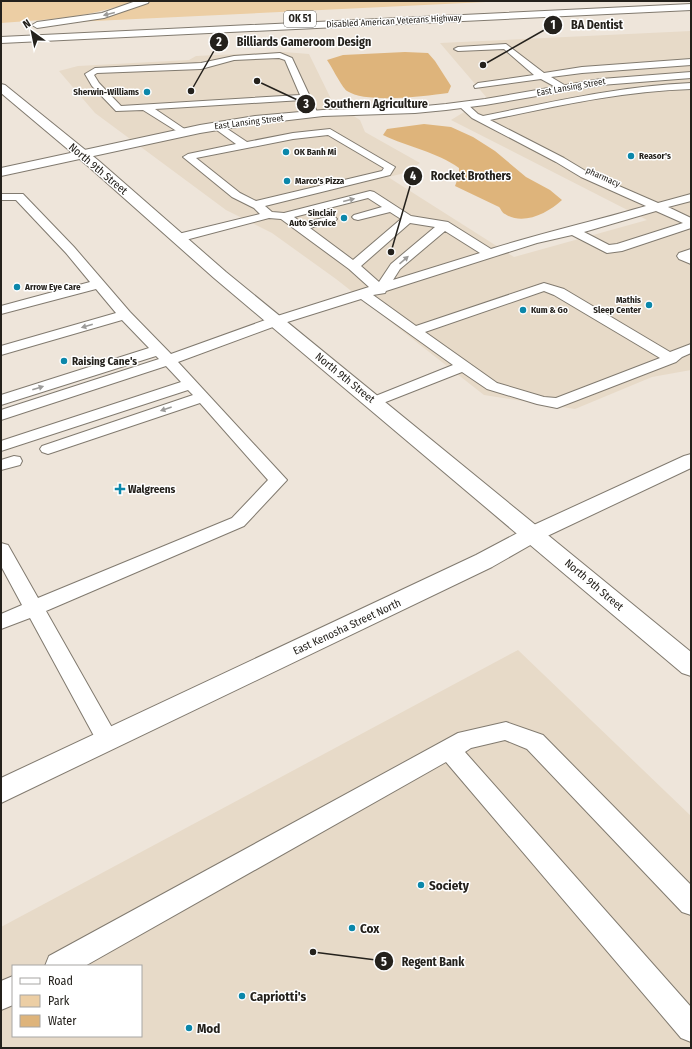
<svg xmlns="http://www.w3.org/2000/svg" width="692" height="1049" font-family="'Fira Sans Condensed',sans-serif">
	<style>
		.built { fill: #e7dac8; fill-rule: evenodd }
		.green { fill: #eccea4 }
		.water { fill: #deb47b }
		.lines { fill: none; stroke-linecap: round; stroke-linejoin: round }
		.service-casing { stroke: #817a6f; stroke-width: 2 }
		.minor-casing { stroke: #817a6f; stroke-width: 2 }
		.secondary-casing { stroke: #817a6f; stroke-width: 2 }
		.primary-casing { stroke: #817a6f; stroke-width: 2 }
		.motorway-casing { stroke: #817a6f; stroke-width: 2 }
		.service { fill: #fff; fill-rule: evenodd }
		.minor { fill: #fff; fill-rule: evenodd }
		.secondary { fill: #fff; fill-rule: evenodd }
		.primary { fill: #fff; fill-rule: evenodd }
		.motorway { fill: #fff; fill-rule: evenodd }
		.oneway { fill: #9c9b99 }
		.poi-dot { fill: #0b87aa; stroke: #fff; stroke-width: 1.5 }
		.labels { text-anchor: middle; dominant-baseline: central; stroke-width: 3; stroke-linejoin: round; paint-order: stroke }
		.far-street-label { font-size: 9px; fill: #24211c; stroke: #fff }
		.far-poi-label { font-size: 9px; font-weight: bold; fill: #24211c; stroke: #fff; text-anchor: start }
		.shield { fill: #fff; stroke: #666460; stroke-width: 1 }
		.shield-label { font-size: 10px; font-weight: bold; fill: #24211c }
		.street-label { font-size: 11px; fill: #24211c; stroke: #fff }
		.poi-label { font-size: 11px; font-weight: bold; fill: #24211c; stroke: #fff; text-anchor: start }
		.near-poi-label { font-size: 13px; font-weight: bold; fill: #24211c; stroke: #fff; text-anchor: start }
		.leader { fill: none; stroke: #24211c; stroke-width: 1.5 }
		.callout-dot { fill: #24211c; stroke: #fff; stroke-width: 1.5 }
		.mark-label { font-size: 12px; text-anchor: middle; font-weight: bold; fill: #fff }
		.callout-label { font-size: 12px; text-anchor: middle; font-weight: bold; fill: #24211c; stroke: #fff; stroke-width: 3; stroke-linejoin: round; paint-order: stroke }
	</style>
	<rect width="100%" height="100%" fill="#eee5da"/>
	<g class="built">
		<polygon points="691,31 691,370 652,377 575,409 484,395 336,279 272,233 226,210 95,113 59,71 78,66 189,60 196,56 284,52 309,54 333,103 360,120 365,132 420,163 405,173 388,177 514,257 647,220 451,120 487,98 440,43"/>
		<path d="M518,650L691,816V1048H1V927ZM13,966H141V1036H13Z"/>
	</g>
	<g class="green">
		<path d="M1,1H132C125,6 117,7 109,9C74,19 37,20 1,23Z"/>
		<polygon points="151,1 475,1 486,2 73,22 114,15"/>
	</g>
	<g class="water">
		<path d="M405,52L428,53L435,61L451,86L448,93C425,96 367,104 347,91C341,86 332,67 327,60L343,55Z"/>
		<path d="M424,124L451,127L473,137L495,151L526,177L550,190L562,200C548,213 523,226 505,214C502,213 501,209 499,207L455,186L459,175V168C437,152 408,147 383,135L387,129Z"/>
	</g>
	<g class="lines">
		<defs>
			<g id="service">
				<polygon points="506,44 544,73 582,67 691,59 691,65 582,73 551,77 566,86 567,88 566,90 563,91 541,79 475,88 474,86 478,83 534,75 504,49 458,51 454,49 458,47"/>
				<path d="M280,53L292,58L318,114L316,116H310L302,100L155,109L186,130L188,132L186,134L183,135L143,110L116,111L92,86L85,74L95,68L201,63L234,56ZM279,58L285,60L300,95L121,106L99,83L94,75L97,73L201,69L234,60Z"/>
				<path d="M691,83V89C623,91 557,106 490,120L564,158L589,173L658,203L691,194V201L668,207L691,218V228L622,251L607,253L572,235L537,243L386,291L385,293L373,295L416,326L544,283L564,289L670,352L691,344V353L682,357L676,362L557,408L537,404L487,389L462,372L373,407L368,405L365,402L368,399L453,365L361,299L281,324L178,362L287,480L244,526L46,611L119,740L116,747L108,749L100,747L30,618L1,629V614L22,605L1,566V543L8,545L38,598L232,518L268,480L200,403L54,452L48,454L42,452L40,449L42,446L193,395L188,390L1,451V441L181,382L166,366L1,420V410L159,359L156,356L1,405V395L149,348L122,320L1,355V346L116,313L96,289L1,314V306L90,282L66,253L16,200H1V194H23L74,247L130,312L171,354L271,318L369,287L349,269L281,219L269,218L178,242L174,241L172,238L174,235L260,214L254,208L232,197L183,157L188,154L236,144L214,128L212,126L214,124H220L247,142L293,133L330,129L395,167L390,175L265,206L272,212L284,213L370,191L374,192L411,216L448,222L491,249C542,233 595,221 646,206L581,177L556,162L472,118L460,107L458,105L460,103H466L478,114L483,116C552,102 620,86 691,83ZM328,135L384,168L382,171L256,201L240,193L196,158L293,139ZM368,198L382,207L354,215L352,217L354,219L358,220L390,212L401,219L353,260L310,228L335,221L337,219L335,217L331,216L302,223L294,217ZM656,211L683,223L617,244L609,245L584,232ZM410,223L435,227L391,264L379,282L361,266ZM445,231L480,253L393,280L400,269ZM544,291L554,295L660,358L556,398L544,397L497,383L425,332Z"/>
				<polygon points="691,249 691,264 679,259 677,256 679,253"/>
				<polygon points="14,456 20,457 22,461 20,465 1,470 1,460"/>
				<polygon points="506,722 543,735 691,885 691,915 682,912 527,749 505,740 471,748 465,752 691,1007 691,1042 681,1038 446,762 85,966 45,966 49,956 458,733"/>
				<polygon points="13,976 13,1005 1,1010 1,981"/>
			</g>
			<polygon id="minor" points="691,72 691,78 601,85 485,105 446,110 415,113 323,116 255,124 200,133 1,176 1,168 200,125 255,116 323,110 415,107 446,104 485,99 601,79"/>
			<polygon id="secondary" points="1,84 5,85 99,161 226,272 691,652 691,676 682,673 214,278 89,167 1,93"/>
			<polygon id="primary" points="691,454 691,468 541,539 492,567 1,803 1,778 476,555 525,529 684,456"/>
			<g id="motorway">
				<polygon points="136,1 149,1 148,3 104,18 37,28 32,25 37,22 102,13"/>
				<polygon points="691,4 691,10 1,43 1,37"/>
				<polygon points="1,85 6,86 7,88 6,90 1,91"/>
			</g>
		</defs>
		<use href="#service" class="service-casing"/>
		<use href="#minor" class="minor-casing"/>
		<use href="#secondary" class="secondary-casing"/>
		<use href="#primary" class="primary-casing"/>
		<use href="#motorway" class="motorway-casing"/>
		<use href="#service" class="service"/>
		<use href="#minor" class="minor"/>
		<use href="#secondary" class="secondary"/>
		<use href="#primary" class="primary"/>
		<use href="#motorway" class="motorway"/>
	</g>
	<defs><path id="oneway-solid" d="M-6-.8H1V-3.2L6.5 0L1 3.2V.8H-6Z"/></defs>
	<g class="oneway">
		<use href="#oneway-solid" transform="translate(109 14) rotate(166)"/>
		<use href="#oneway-solid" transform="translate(349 200) rotate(-14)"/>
		<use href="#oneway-solid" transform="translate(404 260) rotate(-41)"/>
		<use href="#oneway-solid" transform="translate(87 326) rotate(164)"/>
		<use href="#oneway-solid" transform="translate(38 388) rotate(-18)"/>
		<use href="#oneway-solid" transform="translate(166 409) rotate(161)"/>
	</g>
	<g class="poi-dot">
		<circle cx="147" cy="92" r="4"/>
		<circle cx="286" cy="152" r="4"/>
		<circle cx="631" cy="156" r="4"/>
		<circle cx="287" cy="181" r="4"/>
		<circle cx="344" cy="218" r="4"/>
		<circle cx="17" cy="287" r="4"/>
		<circle cx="649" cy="305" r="4"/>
		<circle cx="523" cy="310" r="4"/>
		<circle cx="64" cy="361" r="4"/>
		<path d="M118 483h4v4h4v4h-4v4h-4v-4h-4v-4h4z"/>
		<circle cx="421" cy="885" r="4"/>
		<circle cx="352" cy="928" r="4"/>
		<circle cx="242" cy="996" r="4"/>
		<circle cx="189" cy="1028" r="4"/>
	</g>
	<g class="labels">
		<g class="far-street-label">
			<text transform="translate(394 21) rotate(-3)">Disabled American Veterans Highway</text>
			<text transform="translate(571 87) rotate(-10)">East Lansing Street</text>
			<text transform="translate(249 122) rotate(-7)">East Lansing Street</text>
			<text transform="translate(603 177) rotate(24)">pharmacy</text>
		</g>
		<g class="far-poi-label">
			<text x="139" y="92" text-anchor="end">Sherwin-Williams</text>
			<text x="294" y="152">OK Banh Mi</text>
			<text x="639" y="156">Reasor's</text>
			<text x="295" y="181">Marco's Pizza</text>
			<text x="336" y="213" text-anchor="end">Sinclair<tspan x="336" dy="10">Auto Service</tspan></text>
			<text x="25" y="287">Arrow Eye Care</text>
			<text x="641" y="300" text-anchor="end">Mathis<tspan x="641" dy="10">Sleep Center</tspan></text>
			<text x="531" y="310">Kum &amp; Go</text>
		</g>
		<rect class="shield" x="284" y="11" width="32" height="16" rx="3"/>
		<g class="shield-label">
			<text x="300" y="19">OK 51</text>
		</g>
		<g class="street-label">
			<text transform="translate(98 169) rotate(40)">North 9th Street</text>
			<text transform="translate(345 378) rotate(39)">North 9th Street</text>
			<text transform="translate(594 585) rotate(40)">North 9th Street</text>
			<text transform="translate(347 627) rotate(-25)">East Kenosha Street North</text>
		</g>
		<g class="poi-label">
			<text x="72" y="361">Raising Cane's</text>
			<text x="128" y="489">Walgreens</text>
		</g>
		<g class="near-poi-label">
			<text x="429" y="885">Society</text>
			<text x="360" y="928">Cox</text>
			<text x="250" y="996">Capriotti's</text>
			<text x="197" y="1028">Mod</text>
		</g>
	</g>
	<path class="leader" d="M483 65L553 25M191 91L219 42M257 81L306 104M391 252L413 176M313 952L384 961"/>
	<g class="callout-dot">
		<circle cx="483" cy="65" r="4"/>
		<circle cx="191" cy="91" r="4"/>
		<circle cx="257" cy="81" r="4"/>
		<circle cx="391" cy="252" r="4"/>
		<circle cx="313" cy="952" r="4"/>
		<circle cx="553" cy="25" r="10"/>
		<circle cx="219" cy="42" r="10"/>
		<circle cx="306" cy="104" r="10"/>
		<circle cx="413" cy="176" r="10"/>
		<circle cx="384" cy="961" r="10"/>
	</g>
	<g class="mark-label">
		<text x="553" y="29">1</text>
		<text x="219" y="46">2</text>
		<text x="306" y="108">3</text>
		<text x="413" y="180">4</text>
		<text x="384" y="966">5</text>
	</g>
	<g class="callout-label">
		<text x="597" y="29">BA Dentist</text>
		<text x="304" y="46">Billiards Gameroom Design</text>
		<text x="376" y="108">Southern Agriculture</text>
		<text x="471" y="180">Rocket Brothers</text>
		<text x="433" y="966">Regent Bank</text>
	</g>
	<rect width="692" height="1049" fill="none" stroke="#24211c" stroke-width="4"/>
	<rect x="12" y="965" width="130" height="72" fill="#ffffff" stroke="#a7a6a4"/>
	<rect x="20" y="978" width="20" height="6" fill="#ffffff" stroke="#a7a6a4"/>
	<text x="48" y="985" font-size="12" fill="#24211c">Road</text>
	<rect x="20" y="995" width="20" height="12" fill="#eccea4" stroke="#a7a6a4"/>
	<text x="48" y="1005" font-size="12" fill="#24211c">Park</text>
	<rect x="20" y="1015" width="20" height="12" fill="#deb47b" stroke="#a7a6a4"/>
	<text x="48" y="1025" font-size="12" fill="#24211c">Water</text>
	<g transform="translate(32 32) rotate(327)" stroke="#ffffff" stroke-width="3" paint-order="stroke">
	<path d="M0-3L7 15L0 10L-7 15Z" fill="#24211c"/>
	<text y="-6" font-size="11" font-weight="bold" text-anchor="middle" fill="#24211c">N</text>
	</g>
</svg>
